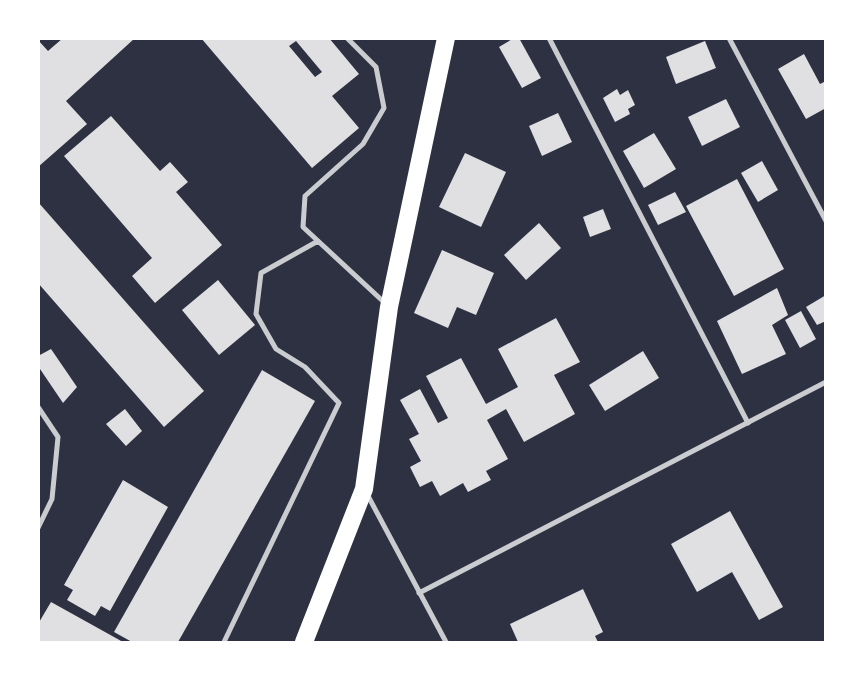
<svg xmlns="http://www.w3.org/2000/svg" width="864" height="681" font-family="'Exo 2',sans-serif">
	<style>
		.building { fill: #e0e0e3; fill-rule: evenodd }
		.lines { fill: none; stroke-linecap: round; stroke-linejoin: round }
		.service { stroke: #caccd0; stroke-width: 5 }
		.primary { stroke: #fff; stroke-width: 18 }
	</style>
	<rect width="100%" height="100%" fill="#2d3142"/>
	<g class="building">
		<polygon points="63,38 135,38 66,101 87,124 38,167 38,40 48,51"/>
		<path d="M201,38H329L359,74L332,96L359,128L312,168ZM296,41L322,72L315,77L289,46Z"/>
		<polygon points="514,38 519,38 541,78 522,88 499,47"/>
		<polygon points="705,41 716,68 676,84 666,57"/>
		<polygon points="804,54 820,84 826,81 826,108 806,119 778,69"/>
		<polygon points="617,89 620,95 628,90 635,105 628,109 630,114 615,122 603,98"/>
		<polygon points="726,99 740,127 702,146 688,117"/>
		<polygon points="558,113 572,142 542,156 529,126"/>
		<polygon points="111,116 160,171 170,162 188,182 176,192 222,245 155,303 132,276 152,258 64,156"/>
		<polygon points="654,133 676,169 644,188 623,151"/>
		<polygon points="465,153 506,172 481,227 439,207"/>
		<polygon points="762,161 778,190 758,202 741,173"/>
		<polygon points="737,179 784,269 734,296 686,206"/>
		<polygon points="675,192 686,212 658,225 648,205"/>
		<polygon points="38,202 204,391 164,427 38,283"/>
		<polygon points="603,209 611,229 590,237 583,217"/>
		<polygon points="539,223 561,248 526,280 504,255"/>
		<polygon points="442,250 494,273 476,315 457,307 448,328 414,313"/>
		<polygon points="218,280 255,325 219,355 182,310"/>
		<polygon points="777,288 788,315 772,325 786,354 742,374 717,321"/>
		<polygon points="826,295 826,321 817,325 806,307"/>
		<polygon points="801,311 816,339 800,348 785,320"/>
		<polygon points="556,318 580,362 554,375 575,414 524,442 506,409 487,420 508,459 486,471 491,480 468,492 463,483 440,496 432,481 420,487 410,467 421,461 409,439 419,434 400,400 420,389 438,423 448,418 426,376 461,358 486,404 518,387 498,349"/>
		<polygon points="51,349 77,387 63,403 38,366 38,356"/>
		<polygon points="643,351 659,378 605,411 589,385"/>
		<polygon points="262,370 315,401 178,642 132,642 114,632"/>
		<polygon points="125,409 142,431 126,446 106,424"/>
		<polygon points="123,480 168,507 110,611 101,606 95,616 67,600 73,590 64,585"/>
		<polygon points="730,511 783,607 759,620 732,572 697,592 671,544"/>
		<polygon points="583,589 603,632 595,636 598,642 518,642 510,624"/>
		<polygon points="51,602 123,642 38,642 38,624"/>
	</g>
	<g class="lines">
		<g class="service">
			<polyline points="549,38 748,423"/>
			<polyline points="729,38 826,221"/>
			<polyline points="318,241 303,227 305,196 363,144 384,108 376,67 347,38"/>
			<polyline points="38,407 58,437 52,499 38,528"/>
			<polyline points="367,494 446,642"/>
			<polyline points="419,593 826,382"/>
			<polyline points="224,642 339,403 305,367 276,349 256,314 261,273 318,241 386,304"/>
		</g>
		<polyline class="primary" points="304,642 364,489 389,307 446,38"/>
	</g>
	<rect width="864" height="681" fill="none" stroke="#ffffff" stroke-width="80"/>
</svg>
